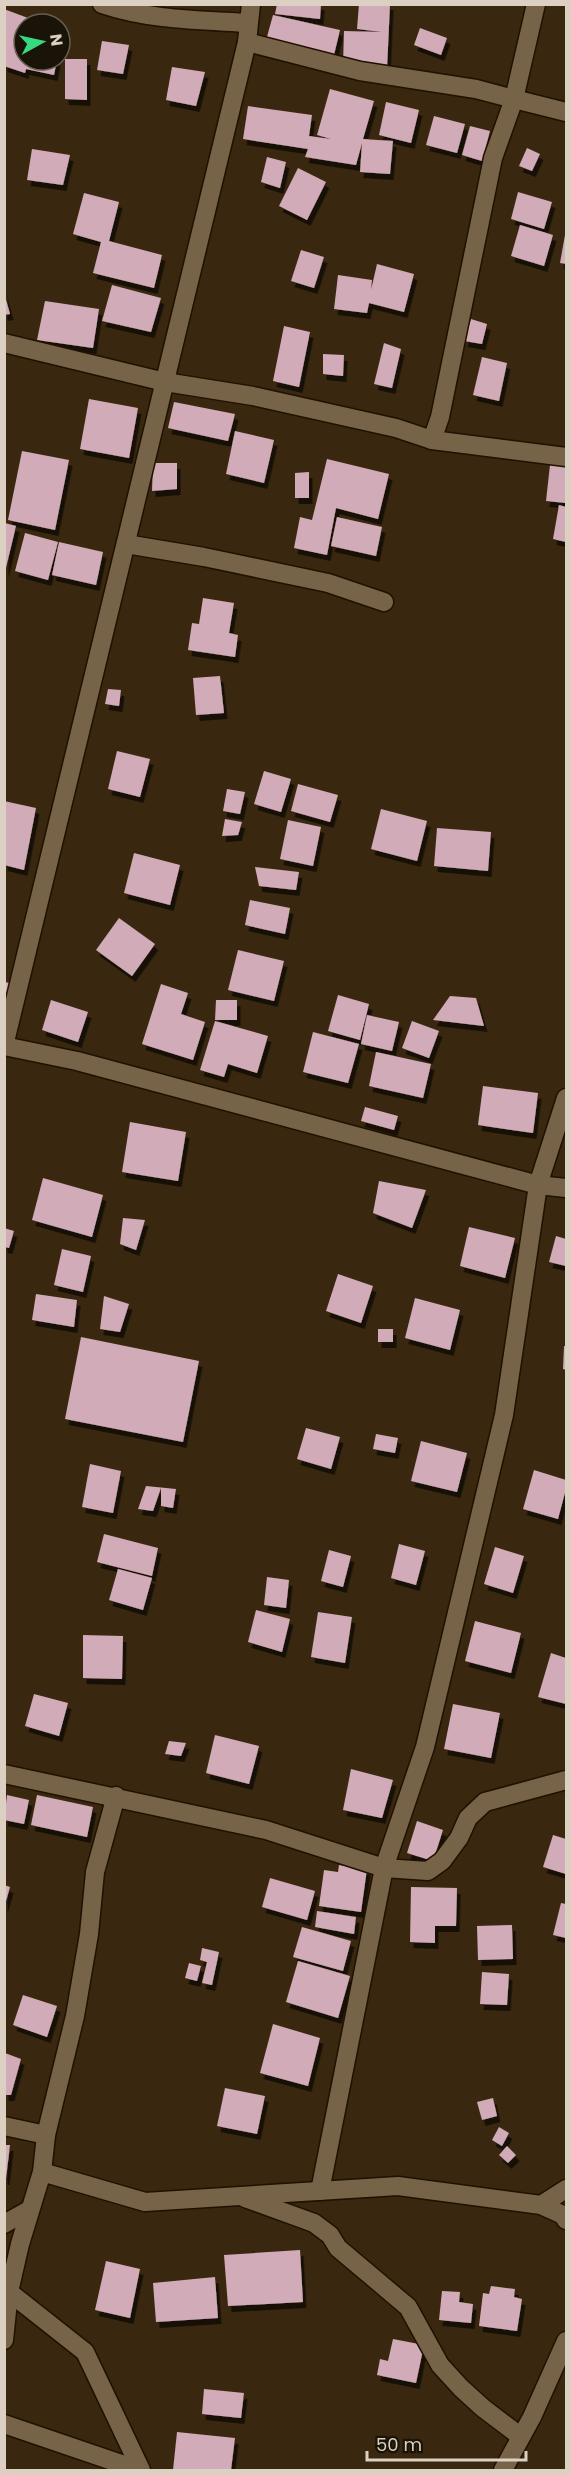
<svg xmlns="http://www.w3.org/2000/svg" width="571" height="2475" font-family="Poppins,sans-serif">
	<style>
		.building { fill: #d1abb7; filter: url(#shadow) }
		.lines { fill: none; stroke-linecap: round; stroke-linejoin: round }
		.street-casing { stroke: #201100; stroke-width: 21 }
		.street { stroke: #766348; stroke-width: 18 }
	</style>
	<defs>
		<filter id="shadow"><feDropShadow dx="3.5" dy="6" stdDeviation="0" flood-color="#0009"/></filter>
	</defs>
	<rect width="100%" height="100%" fill="#39280f"/>
	<g class="building">
		<polygon points="277,4 321,4 320,19 275,14"/>
		<polygon points="359,4 390,4 387,69 343,65 344,31 382,32 357,29"/>
		<polygon points="4,9 44,24 24,24 24,60 57,60 54,75 26,69 25,73 4,66"/>
		<polygon points="273,15 340,30 333,59 265,44"/>
		<polygon points="420,28 447,38 441,55 414,45"/>
		<polygon points="102,41 129,45 123,74 97,70"/>
		<polygon points="65,59 87,59 87,100 65,99"/>
		<polygon points="172,67 205,72 196,106 166,100"/>
		<polygon points="330,89 374,101 363,139 393,141 390,174 360,172 362,143 356,165 305,157 308,149 243,139 248,106 312,115 309,136 331,139 317,135"/>
		<polygon points="386,102 419,110 411,143 379,135"/>
		<polygon points="434,116 465,124 457,153 426,145"/>
		<polygon points="470,126 490,131 482,161 462,155"/>
		<polygon points="527,148 540,154 532,171 519,166"/>
		<polygon points="32,149 70,155 63,185 27,180"/>
		<polygon points="267,157 286,162 280,188 261,182"/>
		<polygon points="298,168 326,182 307,220 279,206"/>
		<polygon points="518,192 552,202 544,229 511,219"/>
		<polygon points="84,193 119,202 109,241 162,255 154,288 93,273 101,242 73,234"/>
		<polygon points="520,225 553,235 544,266 511,256"/>
		<polygon points="565,235 566,236 566,264 560,263"/>
		<polygon points="301,250 324,257 314,288 291,281"/>
		<polygon points="377,264 414,274 404,312 369,303 367,313 334,309 338,275 372,280 371,290"/>
		<polygon points="112,285 161,298 151,332 102,321"/>
		<polygon points="4,292 10,314 4,315"/>
		<polygon points="45,301 99,309 93,348 37,340"/>
		<polygon points="471,319 487,324 482,344 464,341"/>
		<polygon points="284,326 310,332 299,387 273,381"/>
		<polygon points="384,343 401,349 392,388 374,384"/>
		<polygon points="323,354 344,355 343,376 323,374"/>
		<polygon points="482,357 507,363 499,401 473,395"/>
		<polygon points="89,399 138,408 129,458 80,449"/>
		<polygon points="174,402 235,414 228,441 168,428"/>
		<polygon points="235,431 274,440 264,483 226,474"/>
		<polygon points="22,451 69,460 55,530 8,520"/>
		<polygon points="327,459 389,474 378,519 336,508 327,555 294,548 300,517 312,520"/>
		<polygon points="153,463 177,463 177,489 152,491"/>
		<polygon points="550,465 566,467 566,503 546,501"/>
		<polygon points="309,472 309,498 295,498 295,473"/>
		<polygon points="559,505 566,507 566,542 553,539"/>
		<polygon points="337,517 382,527 376,556 331,546"/>
		<polygon points="5,523 16,526 5,572"/>
		<polygon points="25,533 58,542 48,580 15,571"/>
		<polygon points="59,542 103,552 96,585 52,575"/>
		<polygon points="203,598 234,603 229,633 238,635 235,657 188,650 192,623 199,624"/>
		<polygon points="220,676 224,713 196,715 193,678"/>
		<polygon points="108,689 121,690 119,706 105,704"/>
		<polygon points="117,751 150,759 140,797 108,789"/>
		<polygon points="264,771 291,779 281,812 254,804"/>
		<polygon points="298,784 338,795 330,822 291,811"/>
		<polygon points="227,789 245,792 240,814 223,811"/>
		<polygon points="4,801 36,808 24,870 4,865"/>
		<polygon points="381,809 427,821 417,861 371,849"/>
		<polygon points="225,819 242,822 238,835 222,836"/>
		<polygon points="288,820 321,827 313,866 280,859"/>
		<polygon points="437,828 491,832 488,871 434,866"/>
		<polygon points="134,853 180,865 170,905 124,893"/>
		<polygon points="255,867 299,872 296,890 259,886"/>
		<polygon points="250,900 290,908 285,934 245,925"/>
		<polygon points="119,918 155,944 132,976 96,950"/>
		<polygon points="238,950 284,961 274,1001 228,990"/>
		<polygon points="4,982 10,983 4,1008"/>
		<polygon points="161,984 188,993 181,1014 205,1022 193,1060 142,1044"/>
		<polygon points="338,995 369,1004 360,1040 328,1031"/>
		<polygon points="450,996 476,998 484,1026 433,1020"/>
		<polygon points="51,1000 88,1012 78,1042 42,1030"/>
		<polygon points="216,1000 237,1000 237,1020 215,1020"/>
		<polygon points="367,1015 399,1022 392,1051 361,1044"/>
		<polygon points="215,1021 268,1036 257,1073 228,1064 224,1077 200,1070"/>
		<polygon points="412,1021 439,1031 429,1058 402,1048"/>
		<polygon points="313,1032 359,1044 348,1083 303,1072"/>
		<polygon points="376,1052 431,1064 423,1098 369,1086"/>
		<polygon points="483,1086 538,1093 533,1133 478,1125"/>
		<polygon points="365,1107 398,1116 394,1130 361,1121"/>
		<polygon points="130,1122 186,1132 178,1181 122,1172"/>
		<polygon points="43,1178 103,1195 92,1237 32,1220"/>
		<polygon points="379,1181 426,1190 412,1228 373,1213"/>
		<polygon points="123,1218 145,1220 136,1250 120,1244"/>
		<polygon points="469,1227 515,1238 505,1278 460,1266"/>
		<polygon points="4,1228 14,1231 9,1248 4,1247"/>
		<polygon points="556,1236 566,1239 566,1266 549,1262"/>
		<polygon points="62,1249 91,1256 83,1292 54,1285"/>
		<polygon points="338,1274 373,1286 361,1323 326,1311"/>
		<polygon points="36,1294 77,1300 74,1327 32,1320"/>
		<polygon points="104,1296 129,1304 120,1332 100,1329"/>
		<polygon points="415,1298 460,1310 450,1350 405,1338"/>
		<rect x="378" y="1329" width="15" height="13"/>
		<polygon points="81,1337 199,1361 183,1442 65,1419"/>
		<polygon points="564,1346 566,1346 566,1370 563,1369"/>
		<polygon points="306,1428 340,1437 331,1469 297,1459"/>
		<polygon points="376,1434 398,1438 395,1453 373,1449"/>
		<polygon points="421,1441 467,1453 457,1492 411,1481"/>
		<polygon points="90,1464 121,1471 113,1513 82,1507"/>
		<polygon points="534,1470 566,1480 566,1489 558,1519 523,1509"/>
		<polygon points="146,1486 176,1489 173,1508 161,1506 161,1488 153,1511 138,1509"/>
		<polygon points="104,1534 158,1548 152,1576 97,1562"/>
		<polygon points="399,1544 425,1551 416,1585 391,1578"/>
		<polygon points="495,1547 524,1556 513,1593 484,1584"/>
		<polygon points="329,1550 351,1556 343,1587 321,1581"/>
		<polygon points="118,1569 152,1578 143,1610 109,1600"/>
		<polygon points="267,1577 289,1580 286,1608 264,1605"/>
		<polygon points="256,1610 290,1619 282,1652 248,1642"/>
		<polygon points="318,1612 352,1617 345,1663 311,1657"/>
		<polygon points="475,1621 521,1633 511,1673 465,1661"/>
		<polygon points="83,1635 123,1636 122,1679 83,1678"/>
		<polygon points="551,1653 566,1658 566,1704 538,1697"/>
		<polygon points="34,1694 68,1703 59,1736 25,1726"/>
		<polygon points="453,1704 500,1713 491,1758 444,1749"/>
		<polygon points="215,1735 259,1746 249,1784 206,1773"/>
		<polygon points="169,1741 186,1743 181,1756 165,1754"/>
		<polygon points="351,1769 393,1780 382,1818 343,1810"/>
		<polygon points="7,1795 29,1800 24,1824 4,1820"/>
		<polygon points="37,1795 93,1807 87,1837 31,1825"/>
		<polygon points="417,1821 443,1830 433,1861 407,1853"/>
		<polygon points="553,1835 566,1839 566,1874 543,1867"/>
		<polygon points="339,1865 367,1869 361,1912 319,1906 324,1870 338,1872"/>
		<polygon points="270,1878 315,1891 307,1920 262,1907"/>
		<polygon points="4,1885 10,1887 5,1905 4,1905"/>
		<polygon points="411,1887 457,1888 456,1926 435,1926 435,1943 410,1942"/>
		<polygon points="561,1903 566,1904 566,1938 553,1935"/>
		<polygon points="317,1911 356,1917 354,1934 315,1927"/>
		<polygon points="512,1925 513,1959 478,1960 477,1926"/>
		<polygon points="302,1927 351,1941 343,1971 293,1957"/>
		<polygon points="202,1948 219,1952 212,1985 202,1983 207,1962 200,1960"/>
		<polygon points="298,1961 350,1976 338,2018 286,2002"/>
		<polygon points="189,1963 201,1966 197,1981 185,1978"/>
		<polygon points="482,1972 509,1974 507,2005 480,2004"/>
		<polygon points="23,1995 57,2006 47,2037 13,2025"/>
		<polygon points="273,2024 320,2038 308,2086 260,2073"/>
		<polygon points="5,2053 21,2059 11,2095 5,2095"/>
		<polygon points="225,2088 265,2096 257,2134 217,2126"/>
		<polygon points="493,2098 497,2116 482,2120 477,2102"/>
		<polygon points="499,2127 509,2133 502,2146 492,2140"/>
		<polygon points="4,2145 10,2145 6,2179 4,2179"/>
		<polygon points="507,2146 516,2155 508,2163 499,2155"/>
		<polygon points="300,2250 303,2302 228,2306 224,2255"/>
		<polygon points="106,2261 140,2269 130,2318 95,2310"/>
		<polygon points="215,2277 218,2318 156,2322 153,2283"/>
		<polygon points="491,2286 515,2289 514,2297 522,2299 517,2331 479,2326 483,2293 489,2294"/>
		<polygon points="442,2291 460,2292 459,2302 473,2304 471,2323 439,2320"/>
		<polygon points="393,2339 424,2345 416,2383 377,2375 380,2359 388,2361"/>
		<polygon points="204,2389 244,2393 241,2418 202,2414"/>
		<polygon points="177,2432 235,2438 231,2470 173,2470"/>
	</g>
	<g class="lines">
		<defs>
			<g id="street">
				<path d="M102,4C149,20 198,20 248,23"/>
				<polyline points="247,42 360,71 476,89 514,99 536,4"/>
				<polyline points="4,343 165,382 253,396 396,428 432,440 440,417 493,158 514,99 566,112"/>
				<polyline points="432,440 566,457"/>
				<polyline points="126,544 204,557 328,583 384,602"/>
				<polyline points="4,1046 247,42 251,4"/>
				<polyline points="4,1046 77,1061 538,1185 566,1188"/>
				<polyline points="4,1774 266,1830 384,1868 428,1871 442,1861 459,1838 468,1818 485,1802 566,1780"/>
				<polyline points="4,2126 46,2135 42,2172 20,2244 9,2292 4,2340"/>
				<polyline points="46,2135 75,2016 89,1934 95,1872 116,1796"/>
				<polyline points="42,2172 145,2202 398,2186 541,2205 563,2215 566,2220"/>
				<polyline points="320,2191 384,1868 425,1747 504,1415 538,1185 566,1098"/>
				<polyline points="245,2198 314,2223 330,2235 338,2248 408,2307 440,2365 461,2388 483,2408 520,2436"/>
				<polyline points="541,2205 566,2189"/>
				<polyline points="4,2224 29,2210"/>
				<polyline points="9,2292 85,2352 141,2470"/>
				<polyline points="4,2424 139,2470"/>
				<polyline points="503,2470 532,2417 566,2341"/>
			</g>
		</defs>
		<use href="#street" class="street-casing"/>
		<use href="#street" class="street"/>
	</g>
	<rect width="571" height="2475" fill="none" stroke="#dbd0c1" stroke-width="12"/>
	<g transform="translate(42 42) rotate(82)"><circle r="28" fill="#1a1308" stroke="#675f52" stroke-width="1.5"/>
	<path d="M0-4.5L10 22L0 15L-10 22Z" fill="#37d880"/>
	<text y="-9" font-size="16" font-weight="bold" text-anchor="middle" fill="#dbd0c1">N</text>
	</g>
	<path d="M367 2451v9h159v-9" fill="none" stroke="#dbd0c1" stroke-width="3"/>
	<text x="376" y="2451" font-size="18" fill="#dbd0c1" stroke="#1a1308" stroke-width="4.5" paint-order="stroke">50 m</text>
</svg>
